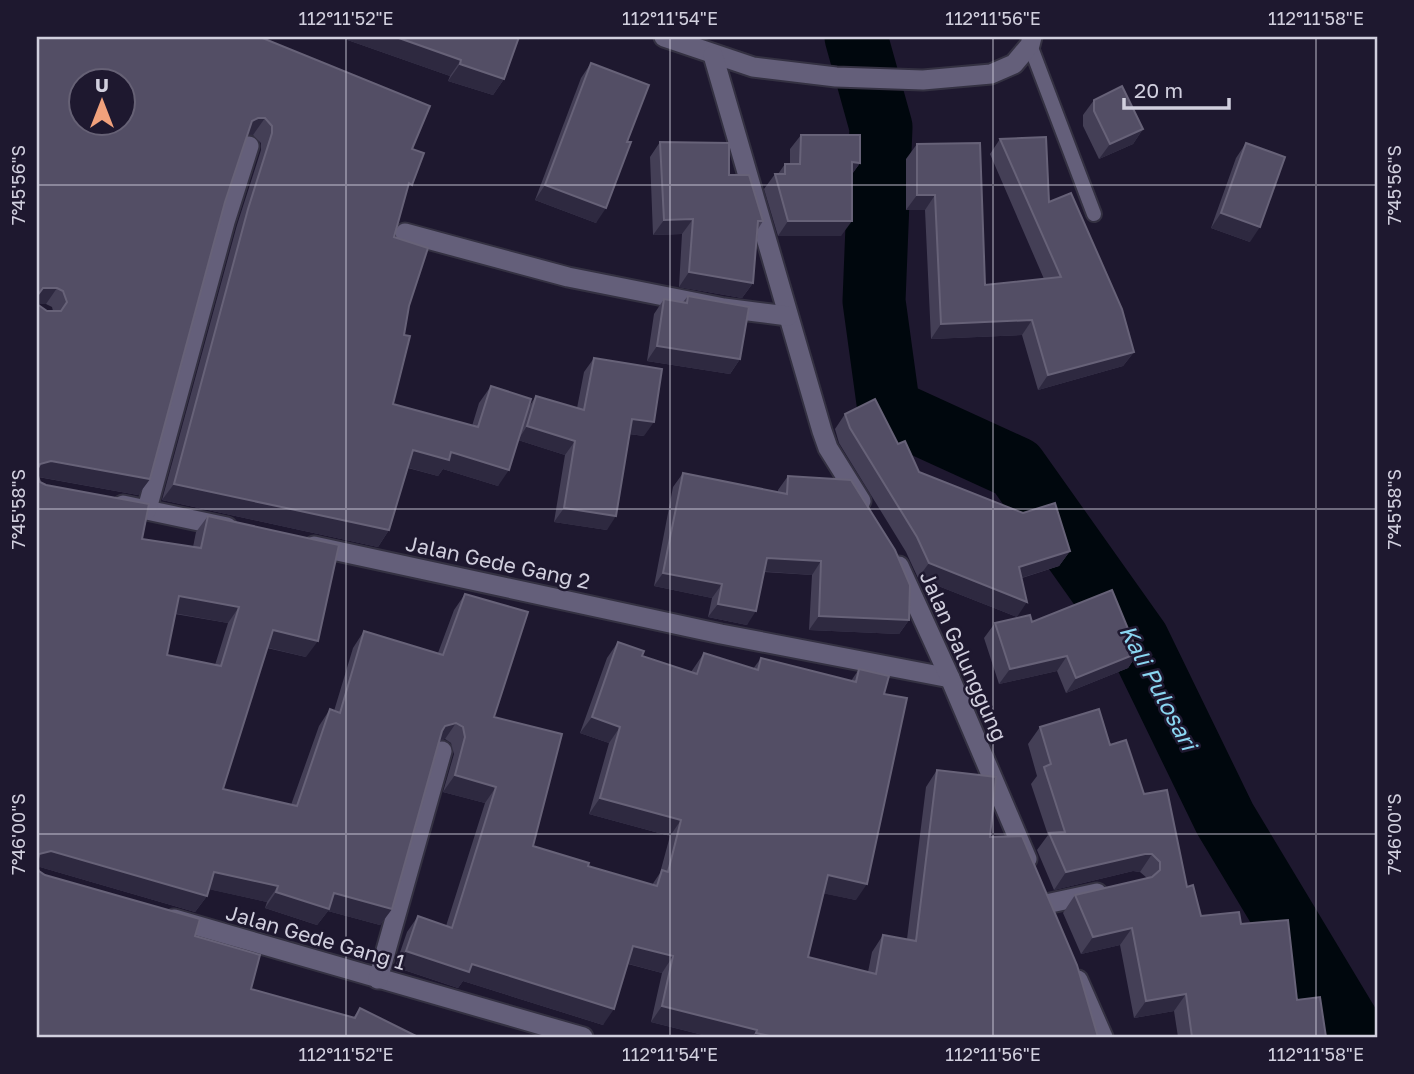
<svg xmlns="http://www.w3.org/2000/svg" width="1414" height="1074" font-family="'Golos Text',sans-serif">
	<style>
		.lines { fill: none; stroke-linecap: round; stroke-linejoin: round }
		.river { stroke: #00070d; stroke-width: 63 }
		.service-casing { stroke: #343142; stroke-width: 18 }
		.minor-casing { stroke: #343142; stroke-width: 23 }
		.service { stroke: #645f7a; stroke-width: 14 }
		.minor { stroke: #645f7a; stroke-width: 19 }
		.wall { fill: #443f56; fill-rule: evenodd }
		.shaded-wall { fill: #2e2940 }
		.building { fill: #534e65; stroke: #676278; stroke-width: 2; fill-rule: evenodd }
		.ticks { fill: none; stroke: #d1cfde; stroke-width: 2; stroke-opacity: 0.45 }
		.labels { text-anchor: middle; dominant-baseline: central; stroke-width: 5; stroke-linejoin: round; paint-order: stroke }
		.street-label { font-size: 21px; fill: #d1cfde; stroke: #1e182f }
		.water-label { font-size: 23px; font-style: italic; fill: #8ad6f1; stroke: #1e182f }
		.neatline { fill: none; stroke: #d1cfde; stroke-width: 2.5 }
		.ticks-label { font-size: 18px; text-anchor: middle; fill: #d1cfde }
	</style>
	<rect width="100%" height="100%" fill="#1e182f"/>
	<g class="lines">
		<polyline class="river" points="856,37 881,127 874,301 889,410 1016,468 1138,640 1225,819 1356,1037"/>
		<defs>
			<polyline id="service" points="1030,45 1094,214"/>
			<g id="minor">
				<polyline points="664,37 753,67 836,77 923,80 991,74 1014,64 1030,45 1032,37"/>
				<polyline points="713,55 822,431 828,448 861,501"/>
				<polyline points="405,233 568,277 724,308 788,316"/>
				<polyline points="123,505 227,527"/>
				<polyline points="147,509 225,222 249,146"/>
				<polyline points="314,546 721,634 950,678"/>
				<polyline points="899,566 950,678 1027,859"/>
				<polyline points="1046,904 1097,893"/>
				<polyline points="174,919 583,1037"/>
				<polyline points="378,979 442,751"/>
				<polyline points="1078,980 1103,1037"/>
			</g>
		</defs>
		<use href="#service" class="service-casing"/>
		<use href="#minor" class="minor-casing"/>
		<use href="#service" class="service"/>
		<use href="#minor" class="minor"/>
	</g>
	<g class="wall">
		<path d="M37,37L412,149L406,193L394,237L409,306L393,404L472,426L479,403L491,386L528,408L536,396L577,408L584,372L594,358L644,436L629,434L607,530L554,522L565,455L518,440L498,486L443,469L438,476L408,468L389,530L378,547L162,500L237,225L261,150V143L253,135L247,134L225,202L150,479L138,495L38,477L40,482L142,539L193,547L196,532L208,516L306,657L267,648L223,789L291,805L319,726L330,709L334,711L353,648L364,631L438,653L454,610L465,594L494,717L533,846L588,866L652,885L660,873L670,836L589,814L609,743L580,733L607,658L618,642L642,656L691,672L704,653L753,669L761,658L851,681L859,669L884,694L856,900L823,893L808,957L868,972L872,952L883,935L907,939L926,787L937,770L990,837L1098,1037H711L651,1022L662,973L628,964L603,1025L463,981L458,988L395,967L407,932L418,916L446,926L485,803L443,792L454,754L451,743L445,739L439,741L392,909L380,925L328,911L317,925L265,908L267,902L209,889L207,896L195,912L40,867L38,868L39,871L45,875L195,936L251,989L353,1018L360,1008L418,1037H37ZM37,304H46L52,307L53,311H47ZM175,614L228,623L215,665L167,655Z"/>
		<polygon points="339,37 519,37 504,79 493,95 448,81 450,76"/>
		<polygon points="591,63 627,142 596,223 535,200 581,78"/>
		<polygon points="1094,100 1143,129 1133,144 1099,159 1083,126 1083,115"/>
		<polygon points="801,135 860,163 852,174 841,236 778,236 764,189 775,174 778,174 785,164 790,164 790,149"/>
		<polygon points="1000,139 1049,202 1134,352 1123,366 1038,390 1022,335 931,339 925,210 906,210 906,159 917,144 985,285 1044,279 990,154"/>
		<polygon points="660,142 729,175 763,221 758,229 753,283 742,298 679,287 682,234 653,235 650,157"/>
		<polygon points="1246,143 1250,242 1211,228 1236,158"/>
		<polygon points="688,296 740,359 730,374 647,361 654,314 664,299 683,302"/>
		<polygon points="845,414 898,444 919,472 1070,551 1059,566 1022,578 1017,617 918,578 906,552 839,443 835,429"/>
		<polygon points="683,473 778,492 778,490 788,476 909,620 899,634 809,630 812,575 764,572 747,625 708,617 712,598 654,586 673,487"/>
		<polygon points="1032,622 1138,653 1128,668 1066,693 1057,671 999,684 984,638 995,623"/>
		<polygon points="1040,727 1110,745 1144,794 1201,916 1241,924 1326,1037 1178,1037 1174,1011 1134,1018 1120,945 1081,954 1063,913 1075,895 1147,878 1140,872 1133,871 1054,890 1037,850 1048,835 1031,784 1037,776 1028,744"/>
	</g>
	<g class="shaded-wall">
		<polygon points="339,37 396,37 461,60 450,76"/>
		<polygon points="460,64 504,79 493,95 448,81"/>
		<polygon points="258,118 265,118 253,135 247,134 252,121"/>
		<polygon points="1143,129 1133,144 1099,159 1110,144"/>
		<polygon points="852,162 860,163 850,177"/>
		<polygon points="545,185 606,208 596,223 535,200"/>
		<polygon points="917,195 935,195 925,210 906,210"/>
		<polygon points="1221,213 1260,227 1250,242 1211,228"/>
		<polygon points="693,219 682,234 653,235 664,220"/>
		<polygon points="788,221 852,221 841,236 778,236"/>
		<polygon points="689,272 753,283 742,298 679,287"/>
		<polygon points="43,288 57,288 46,304 37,304 37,296"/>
		<polygon points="1032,320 1022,335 931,339 941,324"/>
		<polygon points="657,346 740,359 730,374 647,361"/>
		<polygon points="1134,352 1123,366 1038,390 1048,375"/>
		<polygon points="632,419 654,422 644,436 622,433"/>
		<polygon points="527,426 575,441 565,455 518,440"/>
		<polygon points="413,450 451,452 509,470 498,486 443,469 438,476 402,466"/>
		<polygon points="51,461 150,479 138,495 39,477 37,478 37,468 40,464"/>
		<polygon points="174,484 389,530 378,547 162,500"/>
		<polygon points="564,508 616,516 607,530 554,522"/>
		<polygon points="1070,551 1059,566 1008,582 1019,567"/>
		<polygon points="767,558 821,561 812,575 758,571"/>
		<polygon points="929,563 1027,602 1017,617 918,578"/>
		<polygon points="663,573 722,584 712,598 654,586"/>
		<polygon points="179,596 239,607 228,623 168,612"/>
		<polygon points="718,604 756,611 747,625 708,617"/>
		<polygon points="819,616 909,620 899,634 809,630"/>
		<polygon points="273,630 318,641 306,657 261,646"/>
		<polygon points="1138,653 1128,668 1066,693 1076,678"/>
		<polygon points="1067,656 1057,671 999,684 1010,669"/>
		<polygon points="592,717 620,727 609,743 580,733"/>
		<polygon points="456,723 445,739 434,742 445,726"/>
		<polygon points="455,775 496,787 485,803 443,792"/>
		<polygon points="600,798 681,820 670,836 589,814"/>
		<polygon points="51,851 207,896 195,912 40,867 37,868 37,858 39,854"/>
		<polygon points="1145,854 1152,854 1140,872 1133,871 1054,890 1066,872"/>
		<polygon points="214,872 278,886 267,902 203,888"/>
		<polygon points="828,875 867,884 856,900 816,892"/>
		<polygon points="276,892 334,893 392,909 380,925 328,911 317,925 265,908"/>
		<polygon points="1132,928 1120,945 1081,954 1093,937"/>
		<polygon points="633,946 673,956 662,973 622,962"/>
		<polygon points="406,951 472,964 614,1009 603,1025 463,981 458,988 395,967"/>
		<polygon points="1186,994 1174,1011 1134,1018 1146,1001"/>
		<polygon points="662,1006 757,1030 752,1037 711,1037 651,1022"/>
		<polygon points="756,1033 774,1037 753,1037"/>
	</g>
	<g class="building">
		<path d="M37,37H260L430,106L412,149L424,153L412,185L409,183L394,237L428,248L409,306L404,335L410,336L393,404L478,427L491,386L531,399L509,470L451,452L449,460L413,450L389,530L174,484L248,209L272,133V126L265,118H258L252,121L225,202L150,479L51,461L40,464L37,470V299V304L47,311H61L67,302L63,291L57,288H43L37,296ZM80,80H122V122H80Z"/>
		<polygon points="396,37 519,37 504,79 460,64 461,60"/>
		<polygon points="591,63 649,85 627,142 631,142 606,208 545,185"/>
		<polygon points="1122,86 1143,129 1110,144 1094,111 1094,100"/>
		<polygon points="801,135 860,135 860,163 852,162 852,221 788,221 775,174 785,174 785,164 800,164"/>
		<polygon points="1046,137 1049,202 1071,193 1122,309 1134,352 1048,375 1032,320 941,324 935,195 917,195 917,144 980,143 985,285 1061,277 1000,139"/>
		<polygon points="660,142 729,143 729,175 749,175 763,221 758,221 753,283 689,272 693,219 664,220"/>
		<polygon points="1246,143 1285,157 1260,227 1221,213"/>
		<polygon points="688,296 749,307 740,359 657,346 664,299 687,303"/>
		<polygon points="594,358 662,369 654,422 632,419 616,516 564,508 575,441 527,426 536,396 584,410"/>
		<polygon points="875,399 898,444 905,441 919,472 1023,513 1055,503 1070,551 1019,567 1027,602 929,563 917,537 850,428 845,414"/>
		<path d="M37,473L40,482L46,485L149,504L142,539L201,548L208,516L339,545L318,641L273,630L223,789L297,806L330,709L340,713L364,631L443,655L465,594L528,612L494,717L562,734L533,846L589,863L588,866L657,886L662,870L668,872L681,820L600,798L620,727L592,717L618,642L644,651L642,656L697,674L704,653L758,670L761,658L856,682L859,669L889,676L884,694L907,698L867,884L828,875L808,957L876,974L883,935L916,941L937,770L996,777L990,837L1022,836L1077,965L1098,1037H774L756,1033L757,1030L662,1006L673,956L633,946L614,1009L472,964L469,972L406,951L418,916L452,928L496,787L455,775L465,737L463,727L456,723L445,726L442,731L392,909L334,893L329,909L276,892L278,886L214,872L207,896L51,851L39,854L37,864ZM179,596L239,607L221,666L167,655Z"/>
		<polygon points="683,473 787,494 788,476 851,480 895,550 910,585 909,620 819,616 821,561 767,558 756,611 718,604 722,584 663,573"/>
		<polygon points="1112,590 1138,653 1076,678 1067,656 1010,669 995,623 1030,615 1032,622"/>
		<polygon points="1099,709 1110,745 1126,740 1144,794 1167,790 1187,887 1193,885 1201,916 1239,912 1241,924 1288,920 1297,1000 1320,997 1326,1037 1192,1037 1186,994 1146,1001 1132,928 1093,937 1075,895 1152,877 1160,870 1160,862 1152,854 1145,854 1066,872 1049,833 1065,832 1044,767 1051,764 1040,727"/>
		<polygon points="37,866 39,871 45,875 200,919 195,936 260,955 251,989 355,1018 360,1008 418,1037 37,1037"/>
	</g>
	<path class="ticks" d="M346,37V1037M670,37V1037M993,37V1037M1316,37V1037M37,185H1377M37,509H1377M37,834H1377"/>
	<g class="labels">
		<g class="street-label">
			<text transform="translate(498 562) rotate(12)">Jalan Gede Gang 2</text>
			<text transform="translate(964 656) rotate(66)">Jalan Galunggung</text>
			<text transform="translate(316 937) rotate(16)">Jalan Gede Gang 1</text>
		</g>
		<g class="water-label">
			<text transform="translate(1159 687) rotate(62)">Kali Pulosari</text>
		</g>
	</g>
	<rect width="1414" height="1074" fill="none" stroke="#1e182f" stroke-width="77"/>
	<g transform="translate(102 102)"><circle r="33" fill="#1e182f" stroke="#666175" stroke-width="2"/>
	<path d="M0-5L12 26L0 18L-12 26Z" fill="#f1a17c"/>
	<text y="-10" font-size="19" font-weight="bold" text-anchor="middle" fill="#d1cfde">U</text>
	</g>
	<path d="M1124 98v10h105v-10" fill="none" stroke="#d1cfde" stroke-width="3.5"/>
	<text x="1134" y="98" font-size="21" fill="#d1cfde" stroke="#1e182f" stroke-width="5" paint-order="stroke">20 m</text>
	<rect x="38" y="38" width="1338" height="998" class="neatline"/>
	<g class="ticks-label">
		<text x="346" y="25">112°11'52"E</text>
		<text x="670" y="25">112°11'54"E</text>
		<text x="993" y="25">112°11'56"E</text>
		<text x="1316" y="25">112°11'58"E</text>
		<text transform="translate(19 185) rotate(-90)" y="6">7°45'56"S</text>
		<text transform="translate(1395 185) rotate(-90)" y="6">7°45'56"S</text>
		<text transform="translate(19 509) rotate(-90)" y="6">7°45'58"S</text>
		<text transform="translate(1395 509) rotate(-90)" y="6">7°45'58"S</text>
		<text transform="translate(19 834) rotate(-90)" y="6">7°46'00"S</text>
		<text transform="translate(1395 834) rotate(-90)" y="6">7°46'00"S</text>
		<text x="346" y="1061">112°11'52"E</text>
		<text x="670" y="1061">112°11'54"E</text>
		<text x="993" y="1061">112°11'56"E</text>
		<text x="1316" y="1061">112°11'58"E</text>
	</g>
</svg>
